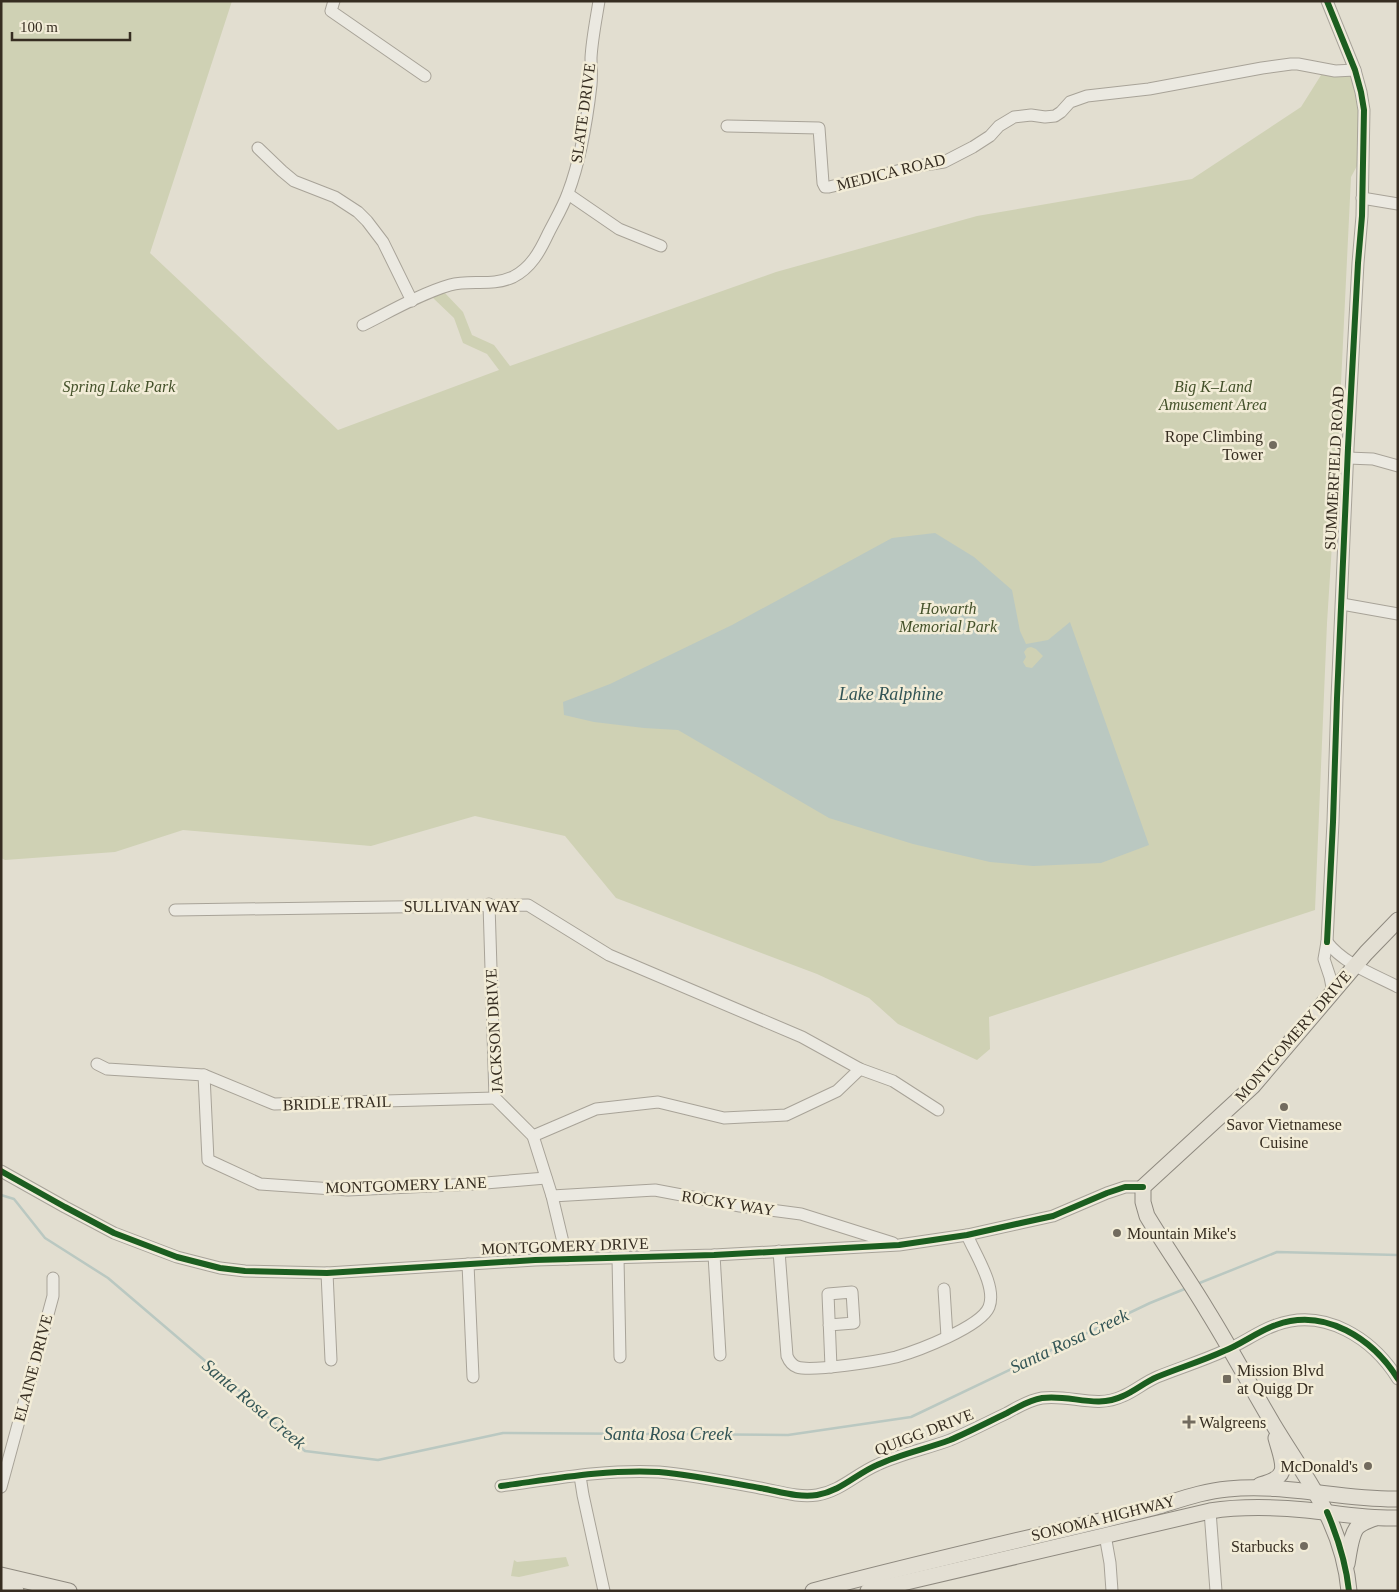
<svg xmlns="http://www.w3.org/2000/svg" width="1399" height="1592" font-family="Georgia,serif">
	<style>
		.green { fill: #cfd1b4 }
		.water { fill: #bac8c1; fill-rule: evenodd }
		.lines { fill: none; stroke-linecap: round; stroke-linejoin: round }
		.stream { stroke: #bac8c1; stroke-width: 2.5 }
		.minor-casing { stroke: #a8a398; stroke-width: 13 }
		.major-casing { stroke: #8e897f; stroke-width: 17 }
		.minor { stroke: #ebe9e1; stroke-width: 11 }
		.major { stroke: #e3dfd3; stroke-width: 15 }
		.cycleway-casing { stroke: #f2ecd7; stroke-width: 9 }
		.cycleway { stroke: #1b5e20; stroke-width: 6 }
		.poi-dot { fill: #726b5e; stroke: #f2ecd7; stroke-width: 2 }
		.labels { text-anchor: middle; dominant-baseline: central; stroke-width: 5; stroke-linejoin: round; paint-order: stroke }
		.street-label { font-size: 16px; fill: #362d21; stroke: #f2ecd7 }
		.park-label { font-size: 16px; font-style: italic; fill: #44512a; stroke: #f2ecd7 }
		.poi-label { font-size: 16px; fill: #362d21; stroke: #f2ecd7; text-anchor: end }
		.water-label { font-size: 18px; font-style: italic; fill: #325455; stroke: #f2ecd7 }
	</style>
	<rect width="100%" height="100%" fill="#e2ded0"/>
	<g class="green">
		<polygon points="1,1 232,1 150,253 338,430 499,370 487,354 463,343 454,318 432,297 444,292 463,312 472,335 494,345 510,366 776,272 977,216 1192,179 1301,107 1323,72 1351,75 1360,91 1357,166 1351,177 1337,466 1327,623 1315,910 989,1017 990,1049 977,1060 898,1024 869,998 817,974 616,898 565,836 475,816 371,846 183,830 115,852 5,860 1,858"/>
		<polygon points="566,1557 569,1566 519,1577 511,1576 514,1560 517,1562"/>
	</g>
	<path class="water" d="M935,533L974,557L1012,590L1020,631L1026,644L1048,640L1070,622L1149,845L1101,863L1033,866L990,862L913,844L829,818L678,730L644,728L594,722L564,715L563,702L610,684L732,625L892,538ZM1031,647L1036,649L1043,656L1032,668L1026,667L1023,662L1026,657L1024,652L1027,648Z"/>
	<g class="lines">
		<g class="stream">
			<polyline points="1,1195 14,1199 45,1238 108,1278 231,1383 305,1451 378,1460 503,1433 788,1435 911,1417 1150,1303 1187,1288"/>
			<polyline points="1197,1284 1277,1252 1398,1255"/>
		</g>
		<defs>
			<g id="minor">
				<polyline points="334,1 331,11 425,76"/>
				<polyline points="1327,1 1355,70 1361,92 1364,110 1362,216 1358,263 1348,448 1337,698 1333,822 1327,942 1324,959 1330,977 1333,992"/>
				<polyline points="727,126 819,128 823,183 825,187 829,187 918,166 944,162 973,147 990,136 999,126 1014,117 1031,115 1045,117 1055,116 1061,112 1070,102 1087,96 1149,89 1262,68 1291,64 1298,64 1335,71 1355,70"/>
				<polyline points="258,148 282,171 294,181 335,197 358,212 367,221 383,242 412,301"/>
				<polyline points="568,194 619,229 661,246"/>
				<polyline points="1362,198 1398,204"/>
				<path d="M363,325C389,312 422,293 450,285C471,279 491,287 513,277C531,268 540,251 548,234C555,220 563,207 568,193C581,159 587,120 591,85C592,76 591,67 591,58C592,39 596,20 599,1"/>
				<polyline points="1348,458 1373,459 1398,466"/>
				<polyline points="1342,604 1398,614"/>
				<polyline points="489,904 495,1098 533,1136 552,1196 567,1259"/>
				<polyline points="175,910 528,905 609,955 802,1037 860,1069 893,1081 938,1110"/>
				<path d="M1327,942C1344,964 1373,974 1398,987"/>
				<polyline points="97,1064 107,1069 204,1075 274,1104 495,1098"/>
				<polyline points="204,1075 208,1160 260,1184 348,1190 473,1184 546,1178"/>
				<polyline points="533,1136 596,1109 658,1102 724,1118 786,1115 837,1091 860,1069"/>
				<polyline points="1,1171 65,1207 114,1233 177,1257 220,1268 245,1271 327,1273 535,1260 714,1255 899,1245 967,1235 1021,1223 1053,1216 1107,1193 1125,1187 1143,1187"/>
				<polyline points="552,1196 655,1190 740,1206 801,1214 893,1243"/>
				<path d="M779,1251L787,1356C789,1361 792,1365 797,1367C812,1372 879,1361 896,1357C917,1351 981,1327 989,1307C997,1287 975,1254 967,1235"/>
				<polyline points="714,1255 720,1355"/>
				<polyline points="618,1258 620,1357"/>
				<polyline points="468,1264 473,1377"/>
				<polyline points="327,1273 331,1360"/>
				<polyline points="944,1289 947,1337"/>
				<polyline points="829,1325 854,1323 852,1292 828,1294 831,1367"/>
				<polyline points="580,1476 583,1495 604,1591"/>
				<path d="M501,1486C553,1479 607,1469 659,1472C693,1475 727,1482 760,1488C778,1491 798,1498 817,1495C841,1491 856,1474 877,1465C900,1454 926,1449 950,1440C969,1432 988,1422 1007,1413C1018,1407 1029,1400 1042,1398C1070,1394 1096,1409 1123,1396C1135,1391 1145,1382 1157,1377C1179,1368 1202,1361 1224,1351C1242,1344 1258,1331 1276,1325C1325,1307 1373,1339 1398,1379"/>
				<polyline points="1,1487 53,1296 53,1278"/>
				<polyline points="1210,1511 1216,1591"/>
				<polyline points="1105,1535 1110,1563 1112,1591"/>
			</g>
			<g id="major">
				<path d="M1260,1485C1292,1477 1283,1464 1276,1438"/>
				<path d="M1347,1564C1349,1554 1351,1530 1360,1525C1364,1522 1370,1520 1375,1518"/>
				<polyline points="1,1575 69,1591"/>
				<polyline points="1,1587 16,1591"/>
				<path d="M813,1591C910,1565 1007,1543 1104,1520C1122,1515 1141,1511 1159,1506C1182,1499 1204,1491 1228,1489C1285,1483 1341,1500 1398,1499"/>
				<path d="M868,1591L1210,1511C1242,1506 1274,1507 1306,1510C1336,1513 1367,1519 1398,1518"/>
				<path d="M1349,1591C1343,1523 1306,1479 1273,1424C1251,1387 1231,1349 1208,1312C1189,1280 1167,1249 1147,1216L1143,1202V1187L1253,1086L1366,953L1398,920"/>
			</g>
		</defs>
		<use href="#minor" class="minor-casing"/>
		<use href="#major" class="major-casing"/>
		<use href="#minor" class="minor"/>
		<use href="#major" class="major"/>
		<defs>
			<g id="cycleway">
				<polyline points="1327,942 1333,822 1337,698 1348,448 1358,263 1362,216 1364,110 1361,92 1355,70 1327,1"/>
				<polyline points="1,1171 65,1207 114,1233 177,1257 220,1268 245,1271 327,1273 535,1260 714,1255 899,1245 967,1235 1021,1223 1053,1216 1107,1193 1125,1187 1143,1187"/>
				<path d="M501,1486C553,1479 607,1469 659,1472C693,1475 727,1482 760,1488C778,1491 798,1498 817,1495C841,1491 856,1474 877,1465C900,1454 926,1449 950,1440C969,1432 988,1422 1007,1413C1018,1407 1029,1400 1042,1398C1070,1394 1096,1409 1123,1396C1135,1391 1145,1382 1157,1377C1179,1368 1202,1361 1224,1351C1242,1344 1258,1331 1276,1325C1325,1307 1373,1339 1398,1379"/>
				<path d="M1327,1512C1338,1538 1346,1563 1349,1591"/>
			</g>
		</defs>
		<use href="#cycleway" class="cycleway-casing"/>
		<use href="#cycleway" class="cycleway"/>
	</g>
	<g class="poi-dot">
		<circle cx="1273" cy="445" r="5"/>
		<circle cx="1284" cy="1107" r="5"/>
		<circle cx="1117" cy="1233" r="5"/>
		<rect x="1222" y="1374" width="10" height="10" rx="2.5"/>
		<path d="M1186.5 1414.5h5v5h5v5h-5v5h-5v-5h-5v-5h5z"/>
		<circle cx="1368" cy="1466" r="5"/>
		<circle cx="1304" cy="1546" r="5"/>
	</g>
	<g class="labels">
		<g class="street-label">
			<text transform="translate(583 113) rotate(-82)">SLATE DRIVE</text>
			<text transform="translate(891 172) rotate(-14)">MEDICA ROAD</text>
			<text transform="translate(1334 468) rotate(-87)">SUMMERFIELD ROAD</text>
			<text x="462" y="906">SULLIVAN WAY</text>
			<text transform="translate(494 1031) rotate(-93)">JACKSON DRIVE</text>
			<text transform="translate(1293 1036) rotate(-49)">MONTGOMERY DRIVE</text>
			<text transform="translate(337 1103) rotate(-2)">BRIDLE TRAIL</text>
			<text transform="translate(406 1185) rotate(-2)">MONTGOMERY LANE</text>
			<text transform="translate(728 1203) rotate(9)">ROCKY WAY</text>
			<text transform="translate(565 1246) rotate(-2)">MONTGOMERY DRIVE</text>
			<text transform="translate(33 1368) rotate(-75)">ELAINE DRIVE</text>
			<text transform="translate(924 1432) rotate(-21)">QUIGG DRIVE</text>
			<text transform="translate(1103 1518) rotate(-14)">SONOMA HIGHWAY</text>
		</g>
		<g class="park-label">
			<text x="119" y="386">Spring Lake Park</text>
			<text x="1213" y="386">Big K–Land<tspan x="1213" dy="18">Amusement Area</tspan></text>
			<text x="948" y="608">Howarth<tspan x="948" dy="18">Memorial Park</tspan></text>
		</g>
		<g class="poi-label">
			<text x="1263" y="436">Rope Climbing<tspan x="1263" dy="18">Tower</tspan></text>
			<text x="1284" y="1124" text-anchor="middle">Savor Vietnamese<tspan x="1284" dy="18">Cuisine</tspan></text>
			<text x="1127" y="1233" text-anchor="start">Mountain Mike's</text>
			<text x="1237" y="1370" text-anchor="start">Mission Blvd<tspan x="1237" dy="18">at Quigg Dr</tspan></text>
			<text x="1199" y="1422" text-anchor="start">Walgreens</text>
			<text x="1358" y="1466">McDonald's</text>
			<text x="1294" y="1546">Starbucks</text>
		</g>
		<g class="water-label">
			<text x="891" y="694">Lake Ralphine</text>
			<text transform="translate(1069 1341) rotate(-25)">Santa Rosa Creek</text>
			<text transform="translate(254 1404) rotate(40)">Santa Rosa Creek</text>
			<text x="668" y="1434">Santa Rosa Creek</text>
		</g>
	</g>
	<rect width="1399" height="1592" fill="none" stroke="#362d21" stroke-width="5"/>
	<path d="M12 32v8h118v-8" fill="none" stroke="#362d21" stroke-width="2.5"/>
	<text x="20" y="32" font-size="15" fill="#362d21" stroke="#f2ecd7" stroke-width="4" paint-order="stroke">100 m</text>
</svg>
